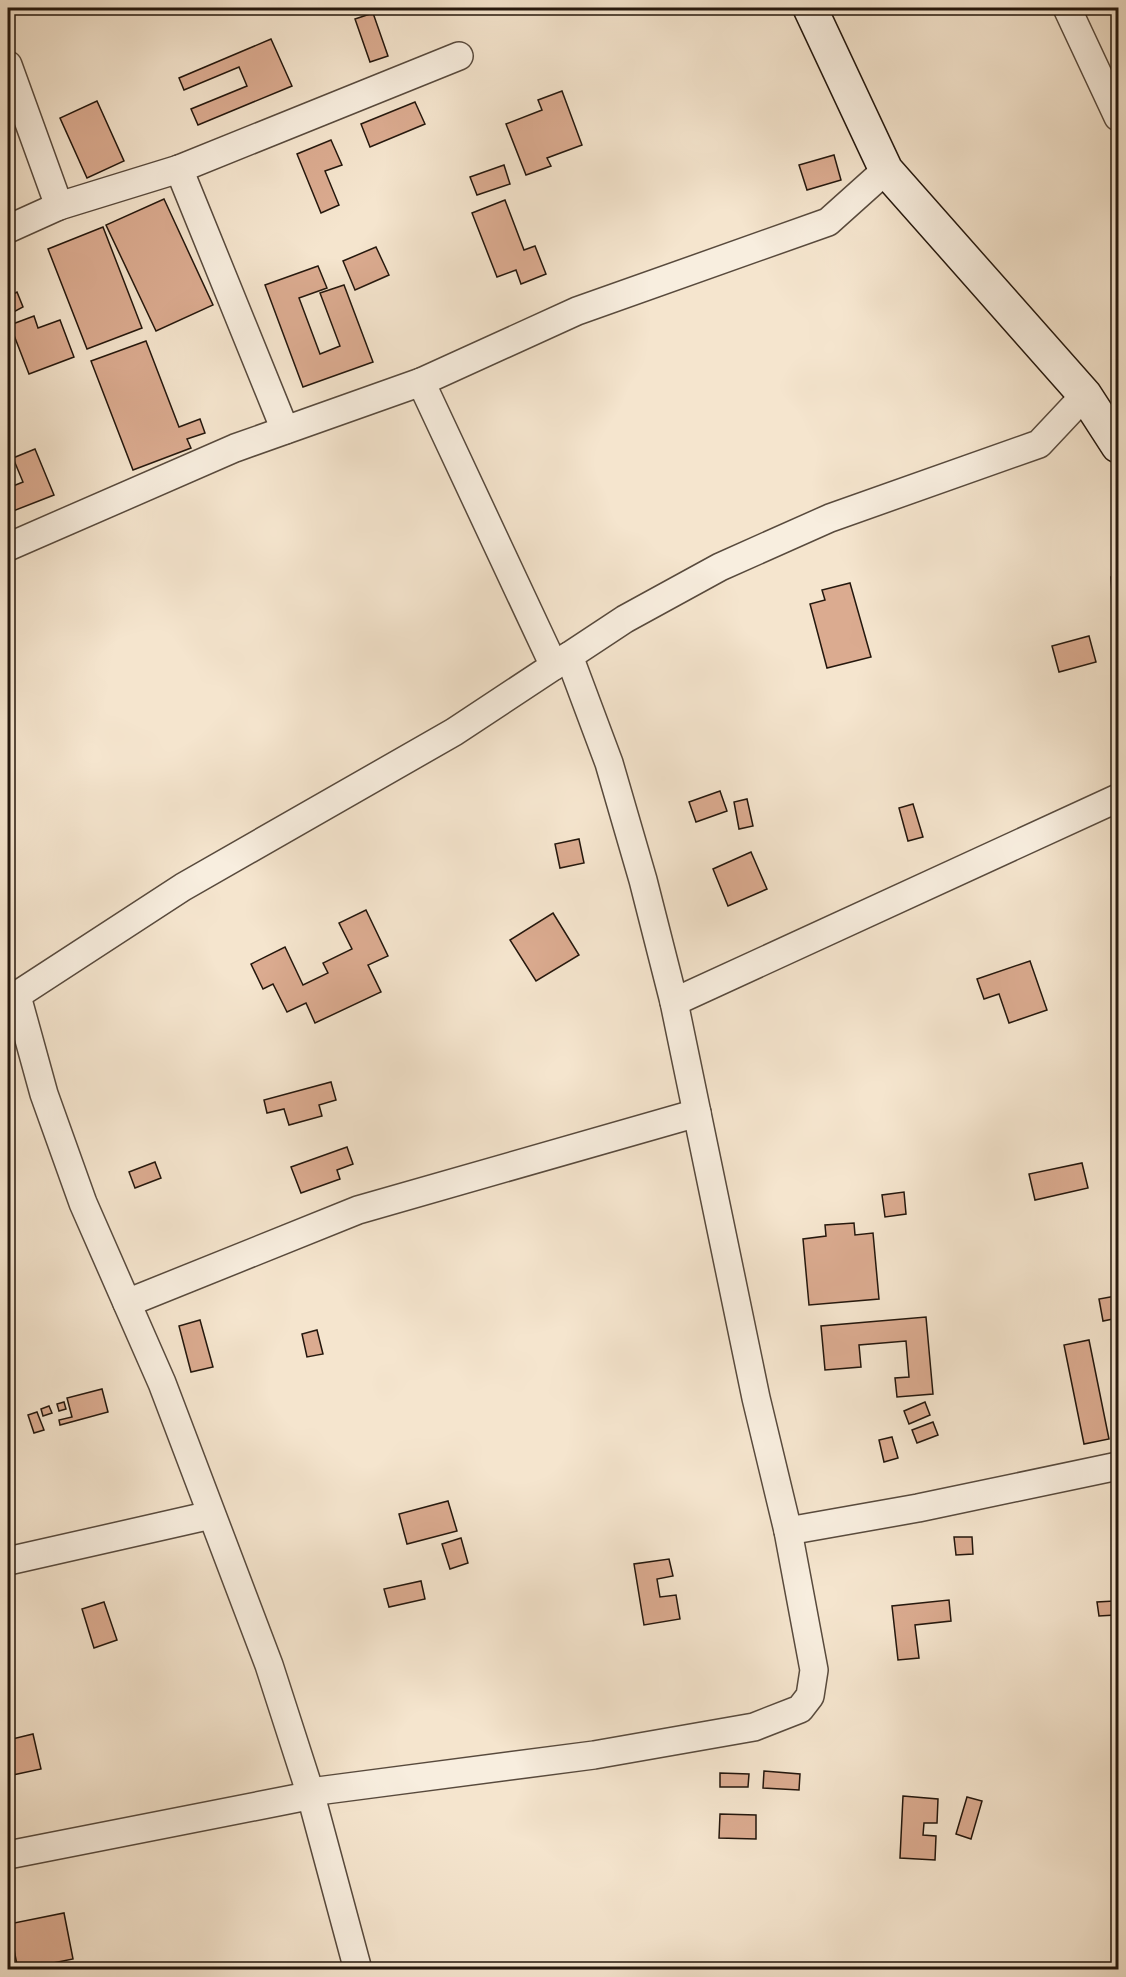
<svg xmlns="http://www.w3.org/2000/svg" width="1126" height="1977" font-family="'IM FELL Double Pica',serif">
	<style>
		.building { fill: #dbab90; stroke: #24170d; stroke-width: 1.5 }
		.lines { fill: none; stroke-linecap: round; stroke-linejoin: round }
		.street-casing { stroke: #584a3d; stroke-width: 30 }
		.secondary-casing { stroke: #24170d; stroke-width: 36 }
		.street { stroke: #f8eedf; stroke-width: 27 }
		.secondary { stroke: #f8eedf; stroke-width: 33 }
	</style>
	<rect width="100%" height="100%" fill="#f5e5ce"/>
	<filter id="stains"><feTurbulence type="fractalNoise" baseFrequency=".00333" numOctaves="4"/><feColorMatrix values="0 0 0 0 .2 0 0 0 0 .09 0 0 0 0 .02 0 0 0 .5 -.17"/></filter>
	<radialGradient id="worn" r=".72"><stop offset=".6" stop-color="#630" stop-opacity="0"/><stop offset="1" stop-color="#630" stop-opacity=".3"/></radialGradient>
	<g class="building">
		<polygon points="373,13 388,56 370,62 355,19"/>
		<polygon points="271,39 292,86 198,125 191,109 247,86 239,67 184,90 179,78"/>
		<polygon points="562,91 582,145 547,158 551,166 526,175 506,124 542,110 538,100"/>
		<polygon points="97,101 124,161 87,178 60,118"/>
		<polygon points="415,102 425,124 370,147 361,124"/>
		<polygon points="331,140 342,165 325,171 339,205 321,213 297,154"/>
		<polygon points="834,155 841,180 807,190 799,165"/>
		<polygon points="504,165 510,184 477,195 470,177"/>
		<polygon points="164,199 213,305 156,331 106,225"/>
		<polygon points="505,200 524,250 535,246 546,274 521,284 516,270 497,277 472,213"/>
		<polygon points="103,227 142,328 87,349 48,249"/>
		<polygon points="376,247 389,275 355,290 343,261"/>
		<polygon points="318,266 327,288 299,298 320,354 340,346 320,293 344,285 373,362 303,387 265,285"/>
		<polygon points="17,292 23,307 8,315 8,297"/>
		<polygon points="34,316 38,328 60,320 74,357 29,374 10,325"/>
		<polygon points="146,341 179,427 200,419 205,433 187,439 191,448 133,470 91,361"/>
		<polygon points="35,449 54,495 8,513 8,488 23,482 13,458"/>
		<polygon points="1111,577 1118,577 1118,613 1113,613"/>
		<polygon points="850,583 871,657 827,668 810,604 825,600 822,590"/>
		<polygon points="1089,636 1096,662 1059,672 1052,646"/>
		<polygon points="720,791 727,811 696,822 689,802"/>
		<polygon points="747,799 753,826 739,829 734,802"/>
		<polygon points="913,804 923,837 908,841 899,808"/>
		<polygon points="579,839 584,863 560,868 555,844"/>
		<polygon points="751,852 767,889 728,906 713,869"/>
		<polygon points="366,910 388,956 368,965 381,992 315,1023 306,1003 287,1012 273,984 263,989 251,964 285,947 303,985 328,973 323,963 352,949 339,923"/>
		<polygon points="553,913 579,955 536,981 510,940"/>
		<polygon points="1030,961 1047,1010 1009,1023 999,994 984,999 977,979"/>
		<polygon points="331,1082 336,1100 319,1105 322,1116 289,1125 284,1109 267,1113 264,1100"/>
		<polygon points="347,1147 353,1164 337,1170 340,1179 301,1193 291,1167"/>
		<polygon points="155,1162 161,1178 135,1188 129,1172"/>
		<polygon points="1082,1163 1088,1188 1035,1200 1029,1174"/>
		<polygon points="904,1192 906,1214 885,1217 882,1195"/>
		<polygon points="854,1223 855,1235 873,1233 879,1299 809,1305 803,1239 826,1236 825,1225"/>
		<polygon points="1116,1296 1118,1318 1103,1321 1099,1299"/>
		<polygon points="926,1317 933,1394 897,1397 895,1378 909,1377 906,1341 859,1345 861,1367 825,1370 821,1326"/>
		<polygon points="200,1320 213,1367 191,1372 179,1326"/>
		<polygon points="317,1330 323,1354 307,1357 302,1334"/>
		<polygon points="1089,1340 1109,1439 1084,1444 1064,1345"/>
		<polygon points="102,1389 108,1412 60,1425 59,1420 72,1417 67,1398"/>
		<polygon points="64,1402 66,1409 59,1411 57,1404"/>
		<polygon points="925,1402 930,1415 909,1424 904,1411"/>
		<polygon points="49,1406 52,1413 43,1416 41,1409"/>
		<polygon points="37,1412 44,1430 34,1433 28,1415"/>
		<polygon points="933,1422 938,1435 917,1443 912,1430"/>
		<polygon points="892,1437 898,1458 884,1462 879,1440"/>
		<polygon points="448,1501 457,1531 407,1544 399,1514"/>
		<polygon points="954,1537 972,1537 973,1554 956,1555"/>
		<polygon points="461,1538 468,1563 450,1569 442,1544"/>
		<polygon points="669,1559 673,1576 657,1579 660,1597 676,1595 680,1619 644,1625 634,1564"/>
		<polygon points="421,1581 425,1599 389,1607 384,1589"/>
		<polygon points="949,1600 951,1621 915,1625 919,1658 898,1660 892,1606"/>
		<polygon points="1114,1601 1115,1615 1099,1616 1097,1602"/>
		<polygon points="104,1602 117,1640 94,1648 82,1609"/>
		<polygon points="33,1734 41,1769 8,1776 8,1740"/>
		<polygon points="764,1771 800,1774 799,1790 763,1788"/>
		<polygon points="720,1773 749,1774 748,1787 720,1787"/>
		<polygon points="903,1796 938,1799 937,1823 924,1823 923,1835 936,1836 935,1860 900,1858"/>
		<polygon points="967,1797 982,1801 971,1839 956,1834"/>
		<polygon points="720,1814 756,1815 756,1839 719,1838"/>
		<polygon points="64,1913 73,1959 18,1970 9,1924"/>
	</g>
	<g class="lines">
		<defs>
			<g id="street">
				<polyline points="1067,8 1118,117"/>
				<polyline points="8,65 59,206"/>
				<polyline points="179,169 285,430"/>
				<polyline points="8,229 59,206 179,169 459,56"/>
				<polyline points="421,382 554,666"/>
				<polyline points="8,547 235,448 421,382 577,311 828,222 886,170"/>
				<polyline points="17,996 44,1094 83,1203 162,1383 269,1665 310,1792 358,1970"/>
				<polyline points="8,1001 183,887 454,732 625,619 720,567 830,518 1039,444 1085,395"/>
				<polyline points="674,1002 1118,798"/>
				<polyline points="127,1303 358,1210 697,1113"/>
				<polyline points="788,1531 918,1508 1118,1466"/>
				<polyline points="8,1561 211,1515"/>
				<polyline points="8,1855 308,1796 310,1792 594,1755 754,1727 800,1709 810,1696 814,1670 788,1531 756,1398 674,1002 643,880 609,763 569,656"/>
			</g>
			<polyline id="secondary" points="810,8 886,170 1085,395 1118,446"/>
		</defs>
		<use href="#street" class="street-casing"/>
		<use href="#secondary" class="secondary-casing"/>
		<use href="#street" class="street"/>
		<use href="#secondary" class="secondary"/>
	</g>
	<rect width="1126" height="1977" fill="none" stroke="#f5e5ce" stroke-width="30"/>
	<rect x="9" y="9" width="1108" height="1959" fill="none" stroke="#24170d" stroke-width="3"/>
	<rect x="15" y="15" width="1096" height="1947" fill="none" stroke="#24170d" stroke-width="1.5"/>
	<rect width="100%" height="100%" filter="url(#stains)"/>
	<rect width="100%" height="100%" fill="url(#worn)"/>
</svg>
